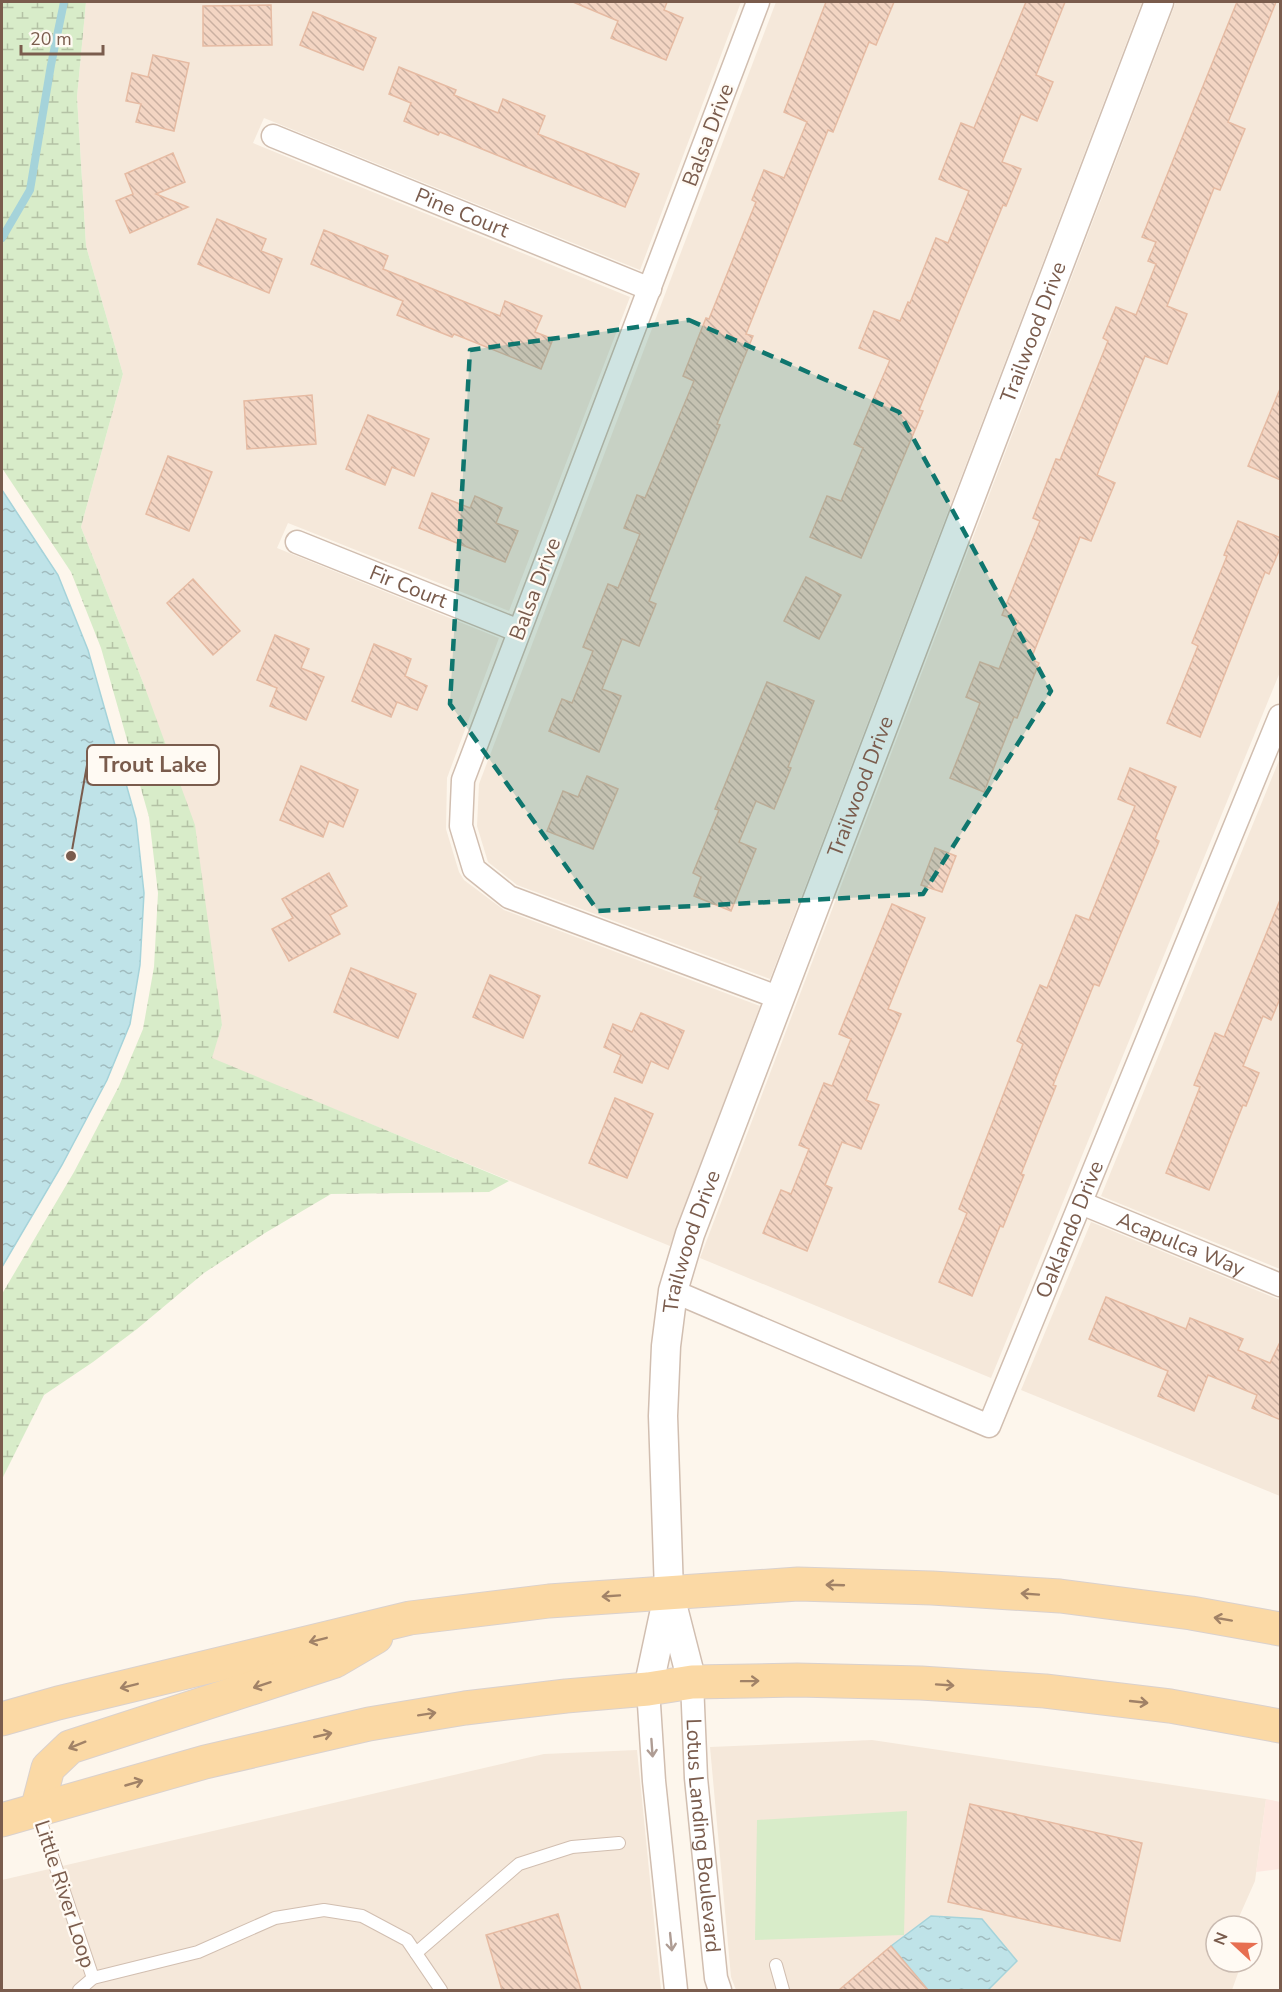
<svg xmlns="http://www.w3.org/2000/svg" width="1282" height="1992" font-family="'Nunito Sans',sans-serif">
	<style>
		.residential { fill: #f5e8da }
		.commercial { fill: #fde8e0 }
		.wetland { fill: url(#wetland-marsh) }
		.pitch { fill: #d8ecc9 }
		.water { fill: url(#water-ripples); stroke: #a5d3da; stroke-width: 1.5 }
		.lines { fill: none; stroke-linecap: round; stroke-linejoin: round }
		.stream { stroke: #a5d3da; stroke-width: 8 }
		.building { fill: url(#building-back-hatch); stroke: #e6bba3; stroke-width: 1.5 }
		.service-casing { stroke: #d1beb0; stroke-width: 14 }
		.minor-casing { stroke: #d1beb0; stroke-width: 25 }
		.tertiary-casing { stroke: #d1beb0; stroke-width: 31 }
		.primary-casing { stroke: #dad1cd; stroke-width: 35 }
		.service { stroke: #fff; stroke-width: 12 }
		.minor { stroke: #fff; stroke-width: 22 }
		.tertiary { stroke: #fff; stroke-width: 28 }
		.primary { stroke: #fbd9a5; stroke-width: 33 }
		.oneway { stroke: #a18267 }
		.oneway2 { stroke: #af9d94 }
		.marked { fill: #0f766e; fill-opacity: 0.2; stroke: #0f766e; stroke-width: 4.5; stroke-dasharray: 12 8; stroke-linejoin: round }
		.labels { text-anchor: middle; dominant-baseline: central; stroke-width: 4.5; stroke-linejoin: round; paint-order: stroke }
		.street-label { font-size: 21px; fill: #7a5c4d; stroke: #fffaf3 }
		.leader { fill: none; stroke: #7a5c4d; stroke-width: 2 }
		.callout-dot { fill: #7a5c4d; stroke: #fffaf3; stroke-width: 2 }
		.callout { fill: #fffaf3; stroke: #7a5c4d; stroke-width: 2 }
		.callout-label { font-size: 22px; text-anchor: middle; font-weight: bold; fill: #7a5c4d }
	</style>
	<defs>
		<pattern id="wetland-marsh" width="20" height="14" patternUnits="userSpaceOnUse" patternTransform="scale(1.5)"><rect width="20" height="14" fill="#d8ecc9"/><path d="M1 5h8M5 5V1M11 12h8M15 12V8" fill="none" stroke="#b4c2a5"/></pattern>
		<pattern id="water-ripples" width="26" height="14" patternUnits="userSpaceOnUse" patternTransform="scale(1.5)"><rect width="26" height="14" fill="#bfe3e8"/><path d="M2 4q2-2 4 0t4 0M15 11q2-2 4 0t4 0" fill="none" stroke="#a0bbbe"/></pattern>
		<pattern id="building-back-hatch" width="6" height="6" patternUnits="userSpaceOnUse" patternTransform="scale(1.5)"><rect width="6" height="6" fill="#f3d5c3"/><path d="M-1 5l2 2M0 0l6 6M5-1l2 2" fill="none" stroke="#cab0a1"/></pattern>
	</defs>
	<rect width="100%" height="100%" fill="#fdf6ec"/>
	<g class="residential">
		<polygon points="86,2 741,2 640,270 264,118 253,143 630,297 509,611 288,523 277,548 499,638 447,778 446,829 459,872 464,880 504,910 760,1006 670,1246 211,1059 222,1025 144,685 81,527 123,374 86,246 77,97"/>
		<polygon points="776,2 1142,2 770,979 517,885 488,862 477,826 479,784"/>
		<polygon points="1176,2 1280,2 1280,672 991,1378 700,1258"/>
		<polygon points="1280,758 1280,1269 1101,1196"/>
		<polygon points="1091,1222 1280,1300 1280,1496 1021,1390"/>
		<polygon points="872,1740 1266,1799 1255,1881 1235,1926 1216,1926 1216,1962 1242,1962 1232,1990 736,1990 731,1977 710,1747"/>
		<polygon points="637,1750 661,1990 2,1990 2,1880 544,1754"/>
	</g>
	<polygon class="commercial" points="1266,1799 1280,1802 1280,1869 1256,1872"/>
	<polygon class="wetland" points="2,2 86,2 77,97 86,246 123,374 81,527 144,685 195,825 222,1025 212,1058 509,1181 489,1192 331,1194 265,1233 204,1273 137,1329 93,1362 44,1395 2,1479 2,1294 74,1172 119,1086 143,1029 154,967 158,893 149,817 101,648 71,572 2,468"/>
	<polygon class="pitch" points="907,1811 904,1935 755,1940 757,1820"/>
	<g class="water">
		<polygon points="2,490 58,575 88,650 136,819 144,893 140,965 130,1024 107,1080 62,1165 2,1267"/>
		<polygon points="931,1916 982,1919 1017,1961 988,1990 928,1990 891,1946"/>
	</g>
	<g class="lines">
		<polyline class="stream" points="2,238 30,190 51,65 64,2"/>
	</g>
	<g class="building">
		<polygon points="573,2 667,2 664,10 683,18 666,60 611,38 618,21"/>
		<polygon points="826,2 894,2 876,45 869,42 833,132 828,130 746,334 753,336 717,424 720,425 649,601 656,604 639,646 622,639 602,689 621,696 599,752 549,731 562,699 572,703 593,651 583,647 608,584 618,588 640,534 624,528 637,495 645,498 694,381 683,376 706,318 709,319 756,202 752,200 764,170 784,178 807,122 784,112"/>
		<polygon points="1026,2 1065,2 1036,75 1053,82 1037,121 1021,114 1002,162 1021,169 1006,206 1003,205 965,297 919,410 923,411 861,558 810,537 827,496 841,501 863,448 854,444 890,360 859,348 874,311 900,321 908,302 910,303 936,238 948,243 969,191 939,179 961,123 974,128"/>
		<polygon points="1237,2 1276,2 1228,122 1245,129 1220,190 1214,188 1167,306 1187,314 1167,364 1145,356 1097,475 1115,483 1091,541 1080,537 1031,659 1039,663 1017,718 1014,717 984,792 950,778 980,703 966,697 980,662 999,669 1018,621 1002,615 1040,521 1033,518 1056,459 1060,460 1108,341 1103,338 1116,307 1136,315 1156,264 1148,261 1156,242 1142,237"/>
		<polygon points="271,5 272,45 203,46 203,6"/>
		<polygon points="313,12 376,38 363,70 300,45"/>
		<polygon points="153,55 189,63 174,131 136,122 141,104 126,101 132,73 148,77"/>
		<polygon points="399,67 456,90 454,95 498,113 503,99 545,116 538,134 639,174 625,207 440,132 438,135 404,121 411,103 389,94"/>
		<polygon points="173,153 185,182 156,194 188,207 130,233 116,201 133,194 125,174"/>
		<polygon points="217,219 266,239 261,251 282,259 269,293 198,264"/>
		<polygon points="324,230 388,256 383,269 500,316 505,301 542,316 535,332 553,339 541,369 454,334 452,337 397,315 403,301 311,264"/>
		<polygon points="1280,389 1281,389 1281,480 1248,466"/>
		<polygon points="312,395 316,444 247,449 244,401"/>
		<polygon points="368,415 429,439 414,476 392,467 385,485 346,469"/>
		<polygon points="168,456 212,472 189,531 146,514"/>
		<polygon points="432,493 470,508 475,496 502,508 496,523 518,531 505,562 419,528"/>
		<polygon points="1238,521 1281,538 1281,546 1269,574 1265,572 1200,737 1167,723 1198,646 1192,643 1227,556 1224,555"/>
		<polygon points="806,577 841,595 819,639 784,621"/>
		<polygon points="193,579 240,631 213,655 167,603"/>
		<polygon points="275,635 309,649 301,668 324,677 306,720 270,706 277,688 257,680"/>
		<polygon points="374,644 411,659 405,676 427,686 417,710 397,702 391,717 352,701"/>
		<polygon points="767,682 814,701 788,767 791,768 774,809 756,801 739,842 756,849 731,911 694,896 701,877 693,873 719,810 715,809"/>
		<polygon points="301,766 358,790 343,827 329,821 323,837 280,820"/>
		<polygon points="1130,768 1176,787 1155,839 1159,841 1099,986 1094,984 1053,1085 1056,1086 1021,1174 1024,1175 1003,1227 1000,1226 972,1296 939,1282 967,1213 959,1209 1023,1044 1017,1041 1040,985 1047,988 1076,915 1089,920 1135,806 1118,799"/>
		<polygon points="587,776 618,789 593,849 547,831 563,791 578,797"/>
		<polygon points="935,848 956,856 942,892 921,885"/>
		<polygon points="329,873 347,906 330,915 340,934 289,961 272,929 293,918 282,899"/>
		<polygon points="1280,900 1281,996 1271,1020 1263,1016 1243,1066 1259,1073 1246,1106 1243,1105 1209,1190 1166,1173 1200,1087 1194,1085 1215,1033 1224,1037"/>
		<polygon points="892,904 925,918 888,1009 901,1014 866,1100 879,1105 861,1149 842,1142 825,1185 832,1188 807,1251 763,1233 781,1190 791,1194 809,1149 799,1145 824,1083 832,1086 851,1039 839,1034"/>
		<polygon points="351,968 416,994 398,1038 334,1012"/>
		<polygon points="490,975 540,996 523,1038 473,1017"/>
		<polygon points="641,1013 684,1031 668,1069 651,1061 642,1083 614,1072 621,1055 604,1047 613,1024 632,1032"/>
		<polygon points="615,1098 653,1114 627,1178 589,1163"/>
		<polygon points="1106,1297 1186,1329 1190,1318 1243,1339 1238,1350 1270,1363 1281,1340 1281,1420 1252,1408 1257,1395 1208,1375 1194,1411 1158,1396 1168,1371 1089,1339"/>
		<polygon points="970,1804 1142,1843 1120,1941 948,1902"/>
		<polygon points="558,1914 581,1990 502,1990 486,1935"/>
		<polygon points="891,1946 928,1990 839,1990"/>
	</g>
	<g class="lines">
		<defs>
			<g id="service">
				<polyline points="37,1811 93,1978"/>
				<polyline points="416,1953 519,1864 572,1847 619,1843"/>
				<polyline points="776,1965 783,1990"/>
				<polyline points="79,1990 93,1978 198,1952 275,1918 324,1910 362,1916 407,1940 441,1990"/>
			</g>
			<g id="minor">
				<polyline points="758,2 463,780 461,826 474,869 509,897 780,998"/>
				<path id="s1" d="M273,136L650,289"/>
				<path id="s2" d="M297,542L519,631"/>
				<path id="s3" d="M1081,1203L1280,1285"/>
				<path id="s4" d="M673,1291L989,1426L1280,716"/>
				<path id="s5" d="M692,1682L696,1778L716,1978L720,1990"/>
				<polyline points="648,1689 654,1781 676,1990"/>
			</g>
			<g id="tertiary">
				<path id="s6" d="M692,1682L669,1592L663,1416L666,1346L673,1291L690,1234L1159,2"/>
				<polyline points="648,1689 667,1600"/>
			</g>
			<g id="primary">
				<polyline points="2,1719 58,1703 410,1618 549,1601 739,1588 798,1584 932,1588 1060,1596 1191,1613 1280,1629"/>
				<polyline points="37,1810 48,1768 70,1747 335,1661 376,1637"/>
				<polyline points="2,1820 205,1762 369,1724 465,1708 566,1696 648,1689 692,1682 797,1680 921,1683 1045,1691 1170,1706 1280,1726"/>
			</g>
		</defs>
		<use href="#service" class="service-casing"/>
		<use href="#minor" class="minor-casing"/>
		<use href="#tertiary" class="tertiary-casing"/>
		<use href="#primary" class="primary-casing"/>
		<use href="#service" class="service"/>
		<use href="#minor" class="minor"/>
		<use href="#tertiary" class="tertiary"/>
		<use href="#primary" class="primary"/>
	</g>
	<defs><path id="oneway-shaft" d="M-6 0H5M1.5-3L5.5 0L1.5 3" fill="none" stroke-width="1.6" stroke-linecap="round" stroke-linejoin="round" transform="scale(1.5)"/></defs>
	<g class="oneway">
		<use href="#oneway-shaft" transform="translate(835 1585) rotate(-178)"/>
		<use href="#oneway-shaft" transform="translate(1030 1594) rotate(-176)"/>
		<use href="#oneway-shaft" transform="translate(611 1596) rotate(176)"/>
		<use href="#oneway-shaft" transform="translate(1223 1619) rotate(-170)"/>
		<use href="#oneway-shaft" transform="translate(318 1640) rotate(166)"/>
		<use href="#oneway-shaft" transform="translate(750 1681) rotate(-1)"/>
		<use href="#oneway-shaft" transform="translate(262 1685) rotate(162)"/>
		<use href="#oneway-shaft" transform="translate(945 1685) rotate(4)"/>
		<use href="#oneway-shaft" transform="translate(129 1686) rotate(166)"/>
		<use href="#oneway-shaft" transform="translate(1139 1702) rotate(6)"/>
		<use href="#oneway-shaft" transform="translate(427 1714) rotate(-9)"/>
		<use href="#oneway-shaft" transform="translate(323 1735) rotate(-13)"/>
		<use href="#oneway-shaft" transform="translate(77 1745) rotate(158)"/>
		<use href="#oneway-shaft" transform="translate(134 1783) rotate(-16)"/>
	</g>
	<g class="oneway2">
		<use href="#oneway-shaft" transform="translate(652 1748) rotate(86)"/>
		<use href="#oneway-shaft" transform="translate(671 1942) rotate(84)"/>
	</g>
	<path class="marked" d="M689,320L899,412L1051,691L923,894L598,911L450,704L470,350Z"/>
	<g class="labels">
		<g class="street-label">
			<text transform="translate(708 135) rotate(-69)">Balsa Drive</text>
			<text stroke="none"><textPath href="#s1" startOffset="204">Pine Court</textPath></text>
			<text stroke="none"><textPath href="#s6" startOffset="1419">Trailwood Drive</textPath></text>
			<text stroke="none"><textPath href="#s2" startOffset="120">Fir Court</textPath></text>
			<text transform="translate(535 589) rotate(-69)">Balsa Drive</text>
			<text stroke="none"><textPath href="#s6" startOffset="933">Trailwood Drive</textPath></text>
			<text stroke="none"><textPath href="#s4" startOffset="556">Oaklando Drive</textPath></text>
			<text stroke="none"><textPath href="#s6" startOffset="447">Trailwood Drive</textPath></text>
			<text stroke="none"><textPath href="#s3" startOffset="108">Acapulca Way</textPath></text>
			<text stroke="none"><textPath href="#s5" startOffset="154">Lotus Landing Boulevard</textPath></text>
			<text transform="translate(65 1894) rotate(72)">Little River Loop</text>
		</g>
	</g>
	<path class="leader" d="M71 856L87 765"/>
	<circle class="callout-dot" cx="71" cy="856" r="6"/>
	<rect class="callout" x="87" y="745" width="132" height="40" rx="6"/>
	<g class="callout-label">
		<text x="153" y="772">Trout Lake</text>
	</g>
	<rect width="1282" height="1992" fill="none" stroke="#7a5c4d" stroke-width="6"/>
	<g transform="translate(1234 1944) rotate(292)"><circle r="28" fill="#fffaf3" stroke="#cabbb1" stroke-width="1.5"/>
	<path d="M0-4.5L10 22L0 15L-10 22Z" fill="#e76f51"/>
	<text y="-9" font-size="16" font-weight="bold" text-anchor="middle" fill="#7a5c4d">N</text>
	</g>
	<path d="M21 45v9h82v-9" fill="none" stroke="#7a5c4d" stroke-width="3"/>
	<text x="30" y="45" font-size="18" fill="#7a5c4d" stroke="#fffaf3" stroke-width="4.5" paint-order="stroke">20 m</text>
</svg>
